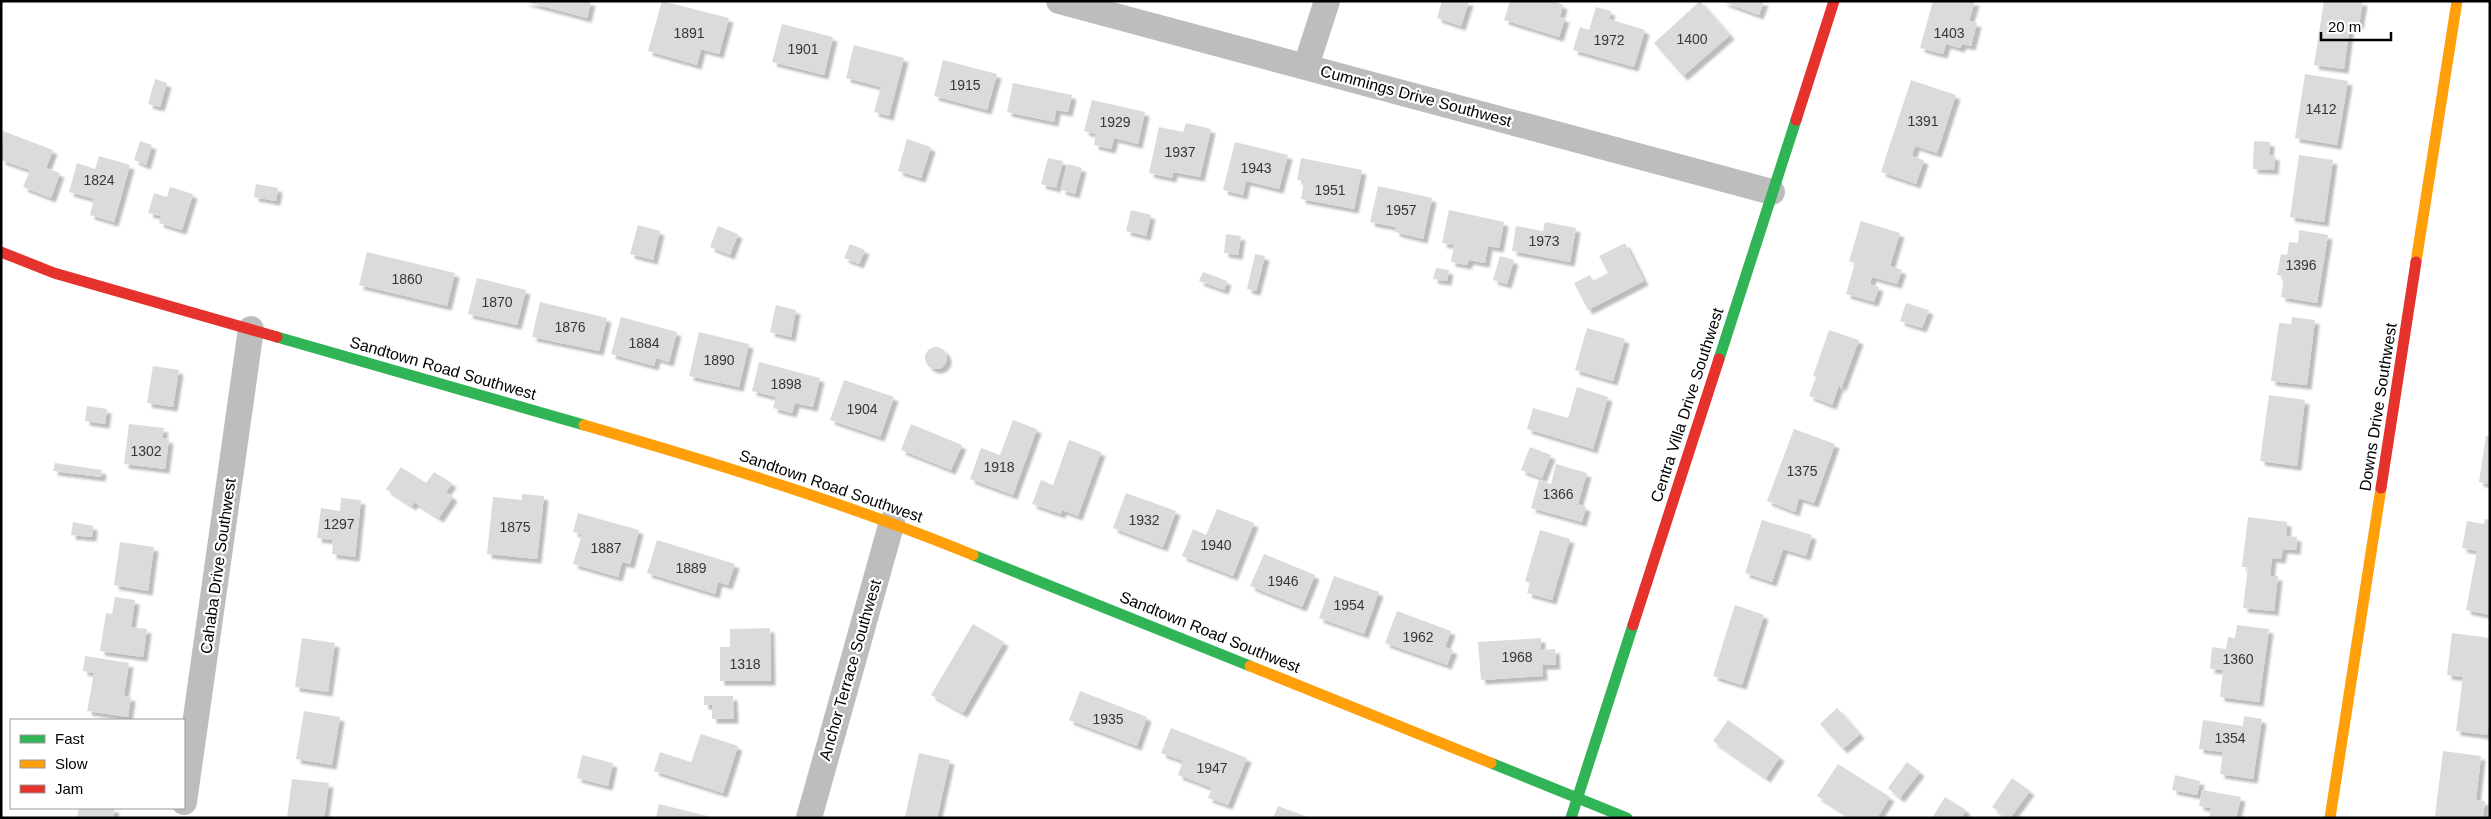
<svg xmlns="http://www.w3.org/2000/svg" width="2491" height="819" font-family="Helvetica,sans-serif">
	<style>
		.building { fill: #dbdbdb; filter: url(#shadow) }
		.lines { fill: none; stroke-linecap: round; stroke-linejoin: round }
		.street { stroke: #bdbdbd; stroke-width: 26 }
		.fast { stroke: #30b455; stroke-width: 11 }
		.slow { stroke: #ff9f0a; stroke-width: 11 }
		.jam { stroke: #e5322d; stroke-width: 11 }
		.labels { text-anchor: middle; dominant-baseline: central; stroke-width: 4.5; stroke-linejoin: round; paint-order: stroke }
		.number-label { font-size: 14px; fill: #373737 }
		.street-label { font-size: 16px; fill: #000; stroke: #fff }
	</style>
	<defs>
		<filter id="shadow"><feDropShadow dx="4.5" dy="4.5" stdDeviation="1" flood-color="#0004"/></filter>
	</defs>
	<rect width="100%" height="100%" fill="#fff"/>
	<g class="building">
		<polygon points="523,1 591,1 587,18"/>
		<polygon points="662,1 729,18 719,54 701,49 697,65 648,51"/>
		<polygon points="1442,1 1469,1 1461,26 1437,18"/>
		<polygon points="1510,1 1558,1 1558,3 1563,5 1560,17 1565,18 1559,37 1504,20"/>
		<polygon points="1700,1 1730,35 1683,76 1654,43"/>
		<polygon points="1721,1 1764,1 1759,15"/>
		<polygon points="1933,1 1975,1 1969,21 1977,23 1971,46 1962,44 1960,48 1946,44 1943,54 1920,48"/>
		<polygon points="2324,1 2363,1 2359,25 2350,24 2344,69 2314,65"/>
		<polygon points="1596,7 1611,11 1609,19 1645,30 1634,67 1573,50 1580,27 1589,30"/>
		<polygon points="782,24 833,37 824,75 772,62"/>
		<polygon points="854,45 904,58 889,116 874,112 881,87 846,78"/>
		<polygon points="943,60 997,74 987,110 934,96"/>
		<polygon points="2305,74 2348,81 2337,145 2295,138"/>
		<polygon points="155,79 167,83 160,107 148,104"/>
		<polygon points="1911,80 1956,95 1937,153 1915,146 1912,156 1924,160 1916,184 1881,172"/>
		<polygon points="1013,83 1072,95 1068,112 1056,110 1054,122 1007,112"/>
		<polygon points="1092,100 1145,112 1138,144 1114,138 1111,149 1094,145 1096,134 1084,131"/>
		<polygon points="1186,123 1211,129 1200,177 1173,172 1172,178 1149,173 1159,127 1183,132"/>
		<polygon points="3,131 53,150 46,168 60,173 51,198 23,187 30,170 1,160"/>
		<polygon points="907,139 931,147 921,178 898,171"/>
		<polygon points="140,141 152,145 146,165 134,160"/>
		<polygon points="2254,141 2270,142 2269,155 2275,156 2274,170 2253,169"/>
		<polygon points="1235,142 1288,155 1279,189 1246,181 1243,195 1223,190"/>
		<polygon points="2299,155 2333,160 2324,222 2290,217"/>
		<polygon points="99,156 130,165 114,222 90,215 94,199 69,192 77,163 95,169"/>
		<polygon points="1048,158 1063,161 1056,188 1041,184"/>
		<polygon points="1301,158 1362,170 1354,209 1301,199 1304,181 1297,180"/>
		<polygon points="1068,164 1082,168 1075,194 1061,190"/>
		<polygon points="256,184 278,188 276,201 254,197"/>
		<polygon points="1378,186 1432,198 1423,239 1395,232 1396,227 1370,222"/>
		<polygon points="170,187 193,194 182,230 159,223 161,216 148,213 154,193 167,197"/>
		<polygon points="1131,210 1151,215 1146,236 1126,231"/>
		<polygon points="1449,210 1504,222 1499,248 1488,246 1485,263 1469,260 1467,265 1451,262 1454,245 1442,243"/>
		<polygon points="1861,221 1900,233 1890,266 1902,270 1897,284 1872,277 1870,284 1879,287 1874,302 1846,294 1855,263 1849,261"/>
		<polygon points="1545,222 1576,228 1570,262 1512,251 1516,226 1543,231"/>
		<polygon points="638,225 660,231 653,260 630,254"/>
		<polygon points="718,226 738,234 730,255 710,247"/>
		<polygon points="2299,230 2328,235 2317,303 2281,297 2284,276 2277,275 2281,254 2287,255 2289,242 2298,243"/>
		<polygon points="1226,234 1241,236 1238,255 1224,253"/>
		<polygon points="1625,243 1644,281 1588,310 1574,283 1590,275 1593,281 1608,273 1599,256"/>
		<polygon points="850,244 865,250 859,264 844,258"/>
		<polygon points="367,252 455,273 447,306 359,285"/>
		<polygon points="1255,254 1265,256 1256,291 1247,289"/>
		<polygon points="1500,256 1514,260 1507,284 1493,280"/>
		<polygon points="1436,268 1449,270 1447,281 1433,279"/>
		<polygon points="1203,272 1227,281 1224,290 1199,281"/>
		<polygon points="477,278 526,290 517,325 468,314"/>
		<polygon points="540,302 607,318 599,351 532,337"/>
		<polygon points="1906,303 1929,310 1922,328 1900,321"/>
		<polygon points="776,305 796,310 791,337 770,332"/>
		<polygon points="621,317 677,332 669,362 656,358 654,366 611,354"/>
		<polygon points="2292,317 2315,320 2307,385 2271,381 2279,323 2291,324"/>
		<polygon points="1587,328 1625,339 1613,381 1575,370"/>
		<polygon points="1829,330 1859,340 1841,389 1840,383 1832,405 1809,396 1816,377 1813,376"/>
		<polygon points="699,332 749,344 739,387 689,376"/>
		<circle cx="936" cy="358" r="11"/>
		<polygon points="759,362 820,378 813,407 795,403 792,413 773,408 776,397 752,391"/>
		<polygon points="153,366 179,370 173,407 147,403"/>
		<polygon points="844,380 894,397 880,437 830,420"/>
		<polygon points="1577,387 1608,397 1593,449 1527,429 1533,408 1568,418"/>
		<polygon points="2269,395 2305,400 2297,466 2260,461"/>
		<polygon points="87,406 107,409 105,424 85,421"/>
		<polygon points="1013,420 1037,429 1013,495 970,479 981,448 1000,455"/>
		<polygon points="129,424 164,428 162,438 169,439 165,469 124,464"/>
		<polygon points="911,424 962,445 951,470 901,450"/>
		<polygon points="1794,429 1835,444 1814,503 1799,498 1795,512 1767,501"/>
		<polygon points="2486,436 2490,436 2490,484 2479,482"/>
		<polygon points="1069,440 1101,452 1078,516 1062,510 1061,514 1032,504 1041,480 1053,485"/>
		<polygon points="1530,447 1551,455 1542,478 1521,470"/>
		<polygon points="55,463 102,470 101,477 53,471"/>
		<polygon points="1556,464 1587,473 1578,504 1586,507 1582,522 1531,508 1539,480 1551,484"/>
		<polygon points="401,467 426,483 434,472 452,483 446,492 453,497 439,518 414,502 412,506 386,489"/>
		<polygon points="1126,493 1176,511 1163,547 1113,528"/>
		<polygon points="522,494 544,496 537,559 487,554 493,497 522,500"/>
		<polygon points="341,498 361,500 355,557 332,554 333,540 317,538 321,508 340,511"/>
		<polygon points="1217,509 1254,523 1233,576 1182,556 1193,529 1206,535"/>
		<polygon points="578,513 639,530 630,564 622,562 618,577 573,564 582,534 573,532"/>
		<polygon points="2248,517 2287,522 2286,536 2297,537 2296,550 2283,549 2281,559 2272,558 2270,576 2278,576 2274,611 2243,608 2248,567 2242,567"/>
		<polygon points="2485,519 2490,520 2490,615 2466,610 2477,551 2462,548 2467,521 2484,524"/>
		<polygon points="1762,520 1812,535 1806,556 1783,549 1772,582 1745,573"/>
		<polygon points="73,522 93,526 92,537 71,535"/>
		<polygon points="1540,530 1570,539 1552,600 1527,593 1530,583 1525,581"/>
		<polygon points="657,540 735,564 728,585 718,582 715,594 647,573"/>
		<polygon points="120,542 154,547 148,591 114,585"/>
		<polygon points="1264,554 1315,575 1302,607 1250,586"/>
		<polygon points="1334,576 1379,592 1364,634 1319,618"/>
		<polygon points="115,597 135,600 131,627 147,629 143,657 100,651 106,613 112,614"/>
		<polygon points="1735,605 1764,615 1742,685 1713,676"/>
		<polygon points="1397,611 1451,631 1445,647 1453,650 1447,665 1385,643"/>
		<polygon points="973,624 1004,642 963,713 931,695"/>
		<polygon points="2237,625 2269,629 2259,702 2220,697 2223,670 2210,669 2212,647 2226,649 2228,637 2235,638"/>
		<polygon points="770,628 771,681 720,681 720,647 730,647 730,629"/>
		<polygon points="2452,633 2490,638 2490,716 2487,735 2456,731 2463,677 2447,675"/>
		<polygon points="302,638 335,643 328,692 295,687"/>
		<polygon points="1541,638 1541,650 1555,649 1556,665 1542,665 1543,676 1481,680 1478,642"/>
		<polygon points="85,656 129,663 124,696 131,697 128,717 87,711 94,673 83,671"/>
		<polygon points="1080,691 1147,717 1137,746 1069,720"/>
		<polygon points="704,696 733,696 734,719 712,719 712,705 704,705"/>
		<polygon points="1837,708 1860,734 1843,749 1820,724"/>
		<polygon points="304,711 340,717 332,765 296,759"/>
		<polygon points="2244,716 2262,719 2253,779 2220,774 2223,752 2199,749 2203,720 2243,726"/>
		<polygon points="1728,720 1780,757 1766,778 1713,741"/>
		<polygon points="1171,728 1247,758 1228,805 1208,798 1212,788 1178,775 1183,761 1161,753"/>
		<polygon points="701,734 738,746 723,793 654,771 660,752 691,762"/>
		<polygon points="2443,751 2481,756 2476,800 2485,801 2483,818 2435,816"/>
		<polygon points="919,753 950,760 937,818 905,817"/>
		<polygon points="582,755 613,763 608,786 577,778"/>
		<polygon points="1907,762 1920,772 1900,798 1888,788"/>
		<polygon points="1838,764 1890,797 1877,818 1852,818 1817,796"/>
		<polygon points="2175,775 2200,781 2197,795 2172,790"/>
		<polygon points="2012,778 2030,791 2010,818 2007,818 1992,807"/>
		<polygon points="292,779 329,783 324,818 287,818"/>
		<polygon points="2202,790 2241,797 2236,818 2209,818 2211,808 2199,806"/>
		<polygon points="1945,797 1966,810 1961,818 1932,818"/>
		<polygon points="659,804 711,817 711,818 656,818"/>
		<polygon points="1278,806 1310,818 1273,818"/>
		<polygon points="79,808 115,808 113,818 77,818"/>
	</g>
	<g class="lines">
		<g class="street">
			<polyline points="1059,1 1772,192"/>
			<polyline points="1306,66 1327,1"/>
			<polyline points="184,802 251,329"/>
			<polyline points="809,818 892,522"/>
		</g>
		<g class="fast">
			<polyline points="277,337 584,425"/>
			<polyline points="1719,359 1796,120"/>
			<polyline points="973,555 1250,666"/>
			<polyline points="1491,763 1627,818"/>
			<polyline points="1571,818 1633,625"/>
		</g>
		<g class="slow">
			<polyline points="2416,262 2457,1"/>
			<path d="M584,425C715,463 846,503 973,555"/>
			<polyline points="1250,666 1491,763"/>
			<polyline points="2330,818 2381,488"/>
		</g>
		<g class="jam">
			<polyline points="1796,120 1834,1"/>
			<polyline points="1,252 54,273 277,337"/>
			<polyline points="2381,488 2416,262"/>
			<polyline points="1633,625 1719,359"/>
		</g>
	</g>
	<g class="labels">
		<g class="number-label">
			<text x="689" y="33">1891</text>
			<text x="1949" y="33">1403</text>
			<text x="1692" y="39">1400</text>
			<text x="1609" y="40">1972</text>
			<text x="803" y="49">1901</text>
			<text x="965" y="85">1915</text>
			<text x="2321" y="109">1412</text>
			<text x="1923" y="121">1391</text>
			<text x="1115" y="122">1929</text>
			<text x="1180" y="152">1937</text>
			<text x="1256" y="168">1943</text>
			<text x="99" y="180">1824</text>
			<text x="1330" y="190">1951</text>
			<text x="1401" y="210">1957</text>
			<text x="1544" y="241">1973</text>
			<text x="2301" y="265">1396</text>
			<text x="407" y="279">1860</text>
			<text x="497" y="302">1870</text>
			<text x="570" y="327">1876</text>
			<text x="644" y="343">1884</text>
			<text x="719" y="360">1890</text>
			<text x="786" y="384">1898</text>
			<text x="862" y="409">1904</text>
			<text x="146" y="451">1302</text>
			<text x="999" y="467">1918</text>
			<text x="1802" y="471">1375</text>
			<text x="1558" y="494">1366</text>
			<text x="1144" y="520">1932</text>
			<text x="339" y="524">1297</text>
			<text x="515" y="527">1875</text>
			<text x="1216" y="545">1940</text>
			<text x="606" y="548">1887</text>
			<text x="691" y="568">1889</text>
			<text x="1283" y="581">1946</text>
			<text x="1349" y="605">1954</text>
			<text x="1418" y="637">1962</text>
			<text x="1517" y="657">1968</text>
			<text x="2238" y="659">1360</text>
			<text x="745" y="664">1318</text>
			<text x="1108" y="719">1935</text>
			<text x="2230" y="738">1354</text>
			<text x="1212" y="768">1947</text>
		</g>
		<g class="street-label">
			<text transform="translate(1416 96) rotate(15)">Cummings Drive Southwest</text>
			<text transform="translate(443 368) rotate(16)">Sandtown Road Southwest</text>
			<text transform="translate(1687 405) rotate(-72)">Centra Villa Drive Southwest</text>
			<text transform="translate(2378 407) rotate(-81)">Downs Drive Southwest</text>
			<text transform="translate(831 486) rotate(19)">Sandtown Road Southwest</text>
			<text transform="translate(218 566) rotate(-82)">Cahaba Drive Southwest</text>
			<text transform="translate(1210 632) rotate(22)">Sandtown Road Southwest</text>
			<text transform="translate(850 670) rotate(-74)">Anchor Terrace Southwest</text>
		</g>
	</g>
	<rect width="2491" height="819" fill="none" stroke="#000000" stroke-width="5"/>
	<rect x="10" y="719" width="175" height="90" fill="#ffffff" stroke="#999999"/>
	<rect x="20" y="735" width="25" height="8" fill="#30b455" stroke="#999999"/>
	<text x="55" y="744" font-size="15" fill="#000000">Fast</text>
	<rect x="20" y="760" width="25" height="8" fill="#ff9f0a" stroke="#999999"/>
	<text x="55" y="769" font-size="15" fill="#000000">Slow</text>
	<rect x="20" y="785" width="25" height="8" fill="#e5322d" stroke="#999999"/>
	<text x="55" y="794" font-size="15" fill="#000000">Jam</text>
	<path d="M2321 32v8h70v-8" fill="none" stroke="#000000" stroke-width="2.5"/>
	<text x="2328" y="32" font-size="15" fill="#000000" stroke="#ffffff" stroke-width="4" paint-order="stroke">20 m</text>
</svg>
